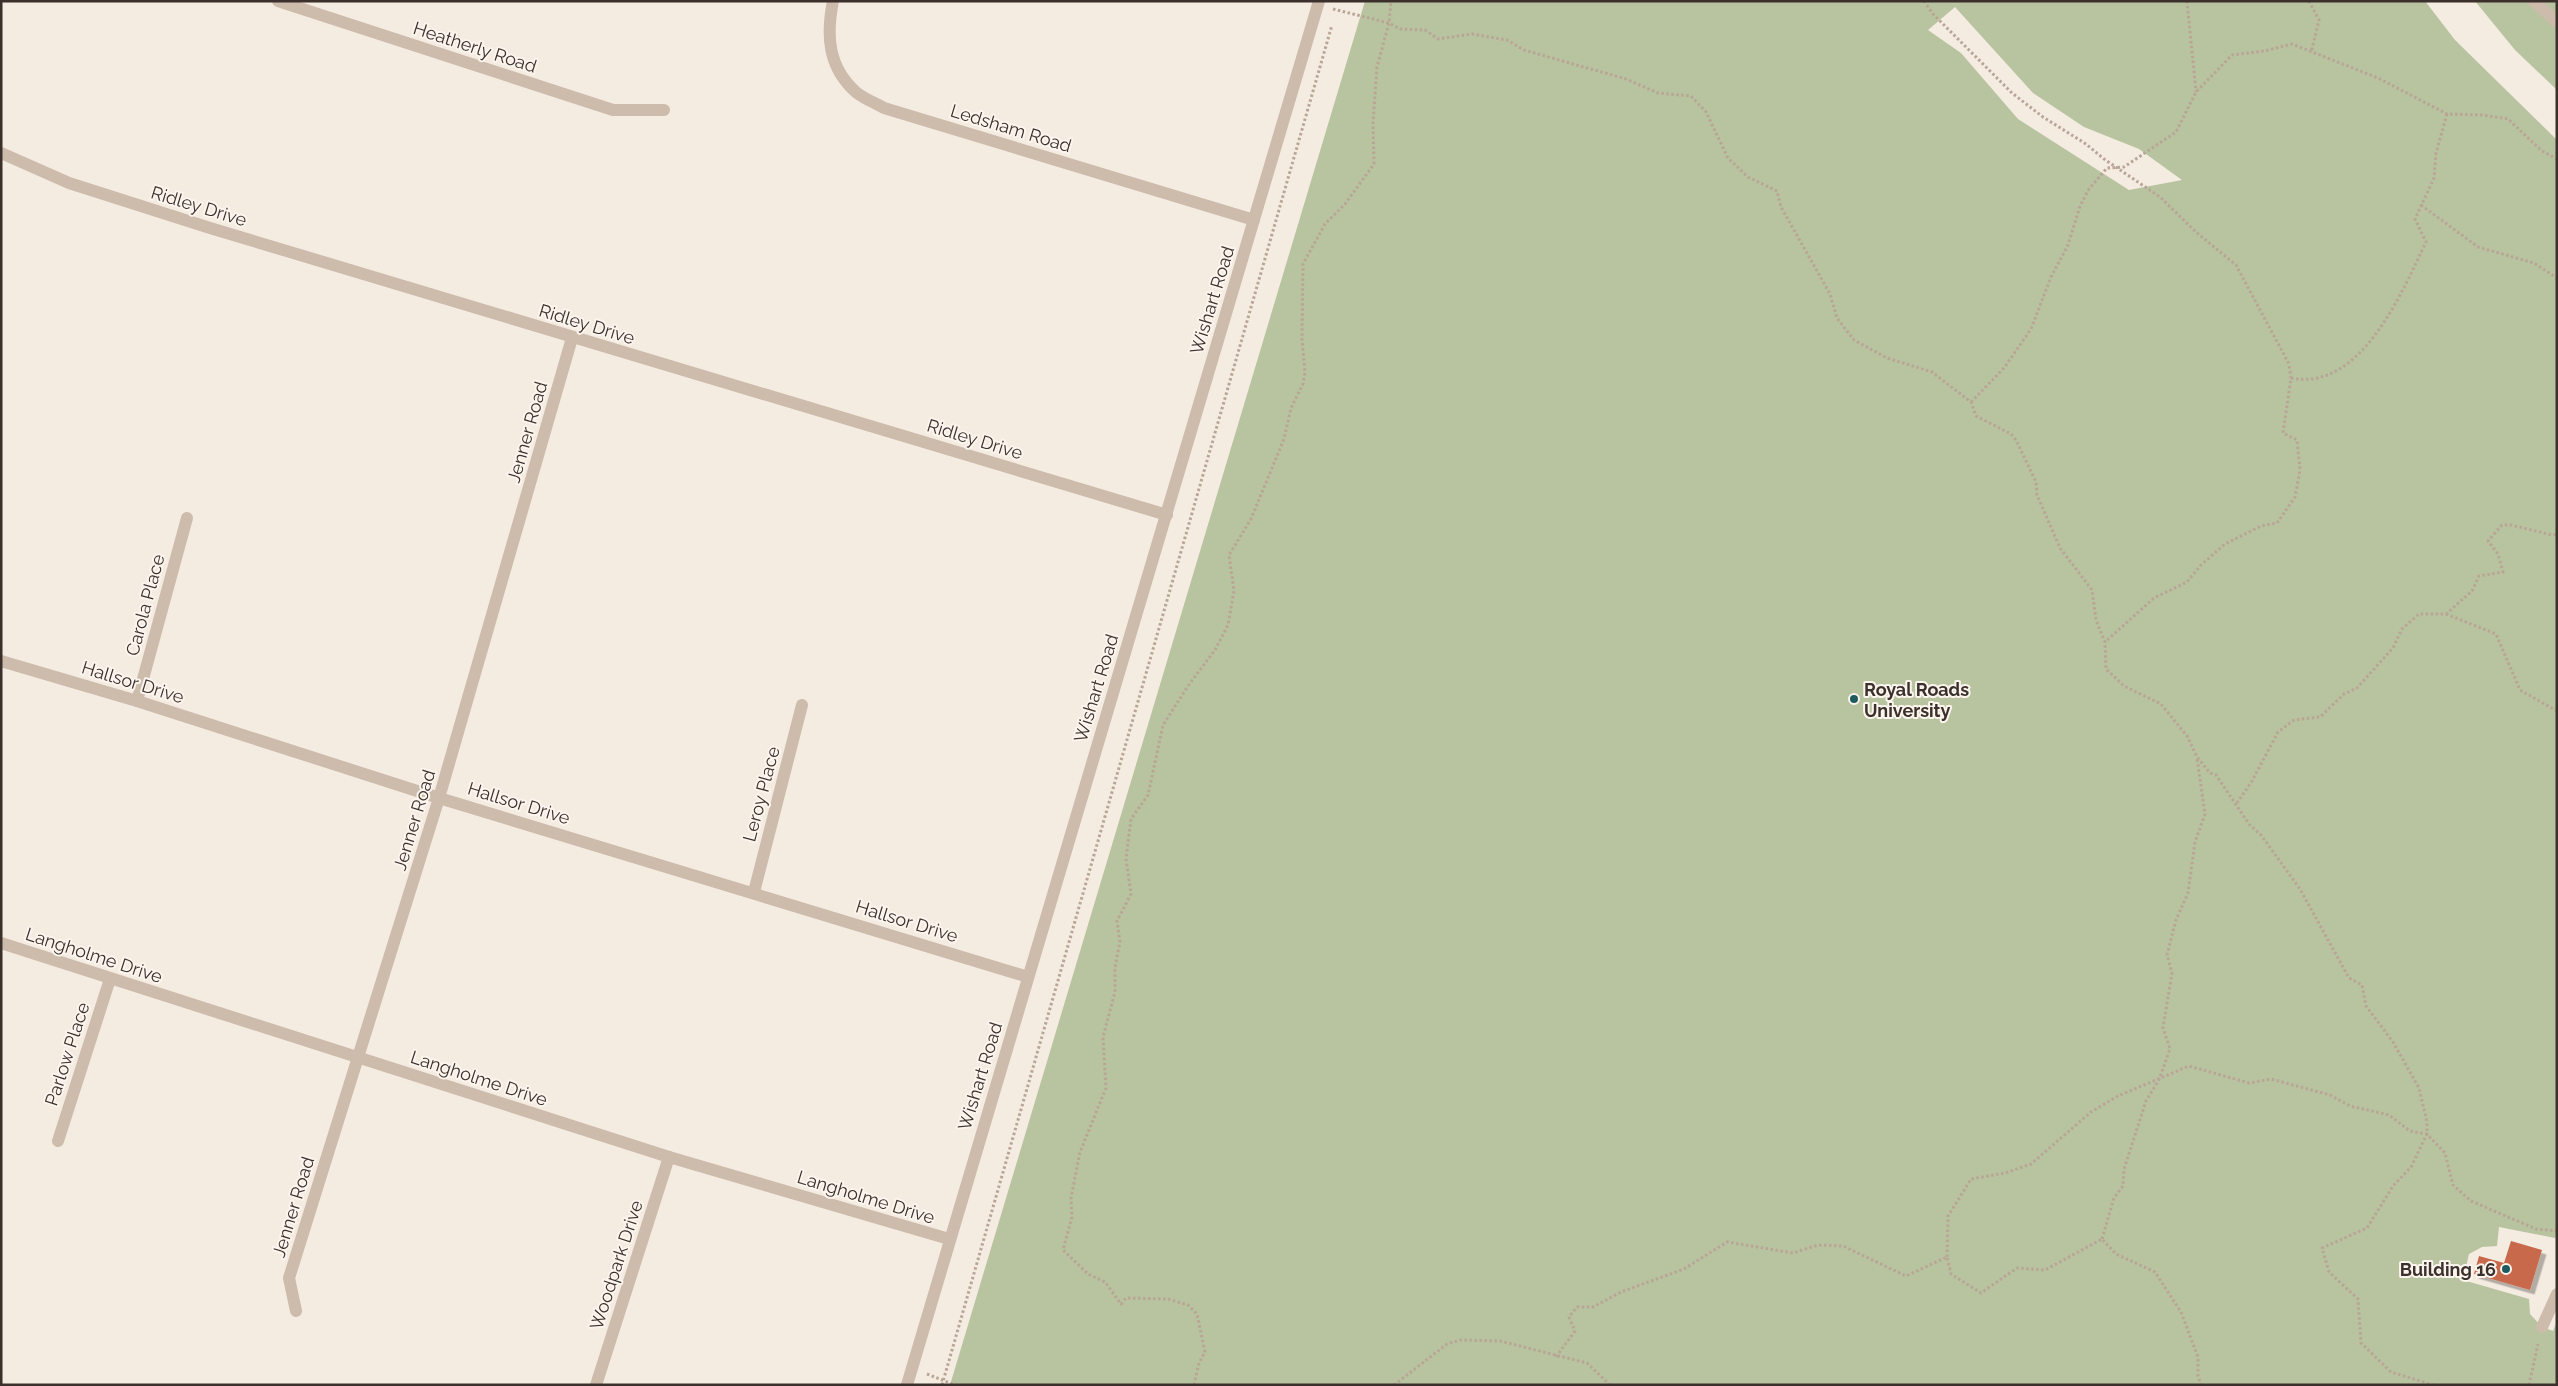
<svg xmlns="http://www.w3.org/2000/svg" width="2558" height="1386" font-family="Raleway,sans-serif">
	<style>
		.green { fill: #b8c4a0; fill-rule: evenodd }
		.building { fill: #c8694b; filter: url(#shadow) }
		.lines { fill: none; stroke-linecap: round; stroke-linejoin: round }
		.path { stroke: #b9a596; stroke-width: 3; stroke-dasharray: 2.5 2.5; stroke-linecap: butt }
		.street { stroke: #cdbbac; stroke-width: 12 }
		.poi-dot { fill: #1f5a5e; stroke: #fbf5ee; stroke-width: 2 }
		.labels { text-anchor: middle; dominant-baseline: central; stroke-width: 4; stroke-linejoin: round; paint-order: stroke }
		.street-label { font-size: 18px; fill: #3b302b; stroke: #fbf5ee }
		.poi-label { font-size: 18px; font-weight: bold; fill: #3b302b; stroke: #fbf5ee; text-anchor: start }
	</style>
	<defs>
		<filter id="shadow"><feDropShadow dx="4.5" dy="4.5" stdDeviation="0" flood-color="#0004"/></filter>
	</defs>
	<rect width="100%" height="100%" fill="#f4ebe1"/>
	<g class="green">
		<path d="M1365,1H2425L2455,40L2557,140V1235L2555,1238L2499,1227L2497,1246L2482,1247L2469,1254L2463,1280L2529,1299L2530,1314L2542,1327L2553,1331L2557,1321V1385H950ZM1955,7L2033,93L2084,127L2139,149L2182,180L2129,190L2018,119L1961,53L1928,30Z"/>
		<polygon points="2475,1 2557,1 2557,90 2515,50"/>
	</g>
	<polygon class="building" points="2511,1241 2542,1250 2530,1290 2474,1274 2479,1256 2504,1263"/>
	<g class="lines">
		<g class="path">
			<polyline points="1924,1 1933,14 2012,93 2043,117 2086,144 2104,159 2160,197 2196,232 2236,265 2289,364 2291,378 2283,433 2297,440 2300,470 2295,497 2277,523 2261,526 2225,544 2201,565 2187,582 2154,598 2105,642"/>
			<polyline points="2187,1 2196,92"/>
			<polyline points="2309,1 2319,20 2311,53"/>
			<polyline points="1333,9 1389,23 1400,29 1425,30 1438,39 1472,34 1507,40 1524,50 1626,79 1658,93 1691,96 1706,112 1728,158 1748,177 1777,191 1781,207 1830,294 1837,318 1854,340 1887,358 1932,372 1971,402 1976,416 2011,434 2016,440 2036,482 2037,495 2060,548 2092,590 2096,620 2105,642 2106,669 2124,686 2161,704 2187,736 2197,757 2210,773 2216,775 2249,824 2261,835 2300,889 2349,978 2362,985 2366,1006 2393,1042 2419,1088 2427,1122 2427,1134 2411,1167 2393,1186 2367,1228 2322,1248 2329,1272 2358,1299 2361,1343 2391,1372 2433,1385"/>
			<polyline points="2421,205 2478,247 2534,263 2557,278"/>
			<path d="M2291,378C2361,392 2402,292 2426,242L2415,219L2434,178L2436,153L2447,114"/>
			<polyline points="1971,402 2004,368 2031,329 2051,277 2068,245 2080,206 2089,189 2107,168 2124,167 2176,132 2196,92 2232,55 2264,51 2292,44 2378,78 2447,114 2482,115 2508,119 2542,151 2557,159"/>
			<polyline points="2446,614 2496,634 2520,690 2557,711"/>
			<polyline points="2237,803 2252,781 2278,732 2294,720 2320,717 2344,694 2357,688 2393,648 2402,629 2419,614 2446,614 2472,591 2479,576 2503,572 2498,554 2488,541 2502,525 2511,525 2552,535 2557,534"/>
			<polyline points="2102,1239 2114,1198 2123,1186 2124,1169 2146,1101 2159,1080 2170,1049 2163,1028 2172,973 2167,955 2176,920 2188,893 2195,842 2205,814 2197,758"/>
			<polyline points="1947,1257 1948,1216 1971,1179 2005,1173 2031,1164 2091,1112 2118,1096 2189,1066 2249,1083 2271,1079 2330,1095 2350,1106 2389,1115 2410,1131 2427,1134 2445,1153 2453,1185 2471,1201 2536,1229 2557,1231"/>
			<polyline points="1556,1357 1575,1331 1569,1317 1577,1307 1593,1307 1621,1292 1684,1269 1727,1242 1793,1253 1818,1245 1843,1246 1906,1276 1947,1257 1951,1274 1981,1293 2017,1268 2045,1270 2102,1239 2116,1254 2155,1272 2181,1312 2198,1357 2198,1376 2201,1385"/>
			<polyline points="927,1374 955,1385"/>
			<polyline points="942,1385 1332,25"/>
			<polyline points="1194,1385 1199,1363 1205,1352 1197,1314 1188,1305 1168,1299 1126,1298 1121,1304 1105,1282 1088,1274 1063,1250 1072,1217 1071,1198 1080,1152 1106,1088 1103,1037 1115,992 1115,967 1120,942 1117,921 1131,894 1126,859 1131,819 1148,795 1163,725 1188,686 1215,650 1228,625 1234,591 1229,555 1251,519 1284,439 1291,408 1303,384 1305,373 1302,339 1303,264 1325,224 1345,204 1374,164 1373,123 1377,67 1389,23 1391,1"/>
			<polyline points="1394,1385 1447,1344 1461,1340 1500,1341 1587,1363 1610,1385"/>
			<polyline points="2529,1385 2538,1344"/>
		</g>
		<g class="street">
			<polyline points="278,1 613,110 664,110"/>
			<path d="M833,1C826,36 828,68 857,93C865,99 875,103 884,108L1254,220"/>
			<polyline points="2534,1 2557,22"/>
			<polyline points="1,153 69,183 210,228 1167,515"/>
			<polyline points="1,661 137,701 439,798 1028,977"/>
			<polyline points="137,701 187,518"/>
			<polyline points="754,892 802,705"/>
			<polyline points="1,943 669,1157 949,1239"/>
			<polyline points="58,1141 110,979"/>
			<polyline points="296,1311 289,1278 439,798 572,338"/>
			<polyline points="2542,1327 2557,1294"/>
			<polyline points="596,1385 669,1157"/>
			<polyline points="907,1385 1319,1"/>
		</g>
	</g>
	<g class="poi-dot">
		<circle cx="1854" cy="699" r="5"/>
		<circle cx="2506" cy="1269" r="5"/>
	</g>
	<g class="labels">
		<g class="street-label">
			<text transform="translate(475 47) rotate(18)">Heatherly Road</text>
			<text transform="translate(1011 128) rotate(17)">Ledsham Road</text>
			<text transform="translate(199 206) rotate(17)">Ridley Drive</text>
			<text transform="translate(1212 300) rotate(-73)">Wishart Road</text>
			<text transform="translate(587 324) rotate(17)">Ridley Drive</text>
			<text transform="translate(527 432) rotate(-74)">Jenner Road</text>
			<text transform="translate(975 439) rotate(17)">Ridley Drive</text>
			<text transform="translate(145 605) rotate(-75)">Carola Place</text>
			<text transform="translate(133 682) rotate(17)">Hallsor Drive</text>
			<text transform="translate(1096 688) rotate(-73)">Wishart Road</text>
			<text transform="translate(761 794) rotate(-75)">Leroy Place</text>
			<text transform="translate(519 803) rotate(17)">Hallsor Drive</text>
			<text transform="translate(414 820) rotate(-73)">Jenner Road</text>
			<text transform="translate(907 921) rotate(17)">Hallsor Drive</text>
			<text transform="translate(94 955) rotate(18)">Langholme Drive</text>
			<text transform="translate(67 1054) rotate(-72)">Parlow Place</text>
			<text transform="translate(980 1076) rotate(-73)">Wishart Road</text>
			<text transform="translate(479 1078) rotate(18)">Langholme Drive</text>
			<text transform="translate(866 1197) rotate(17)">Langholme Drive</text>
			<text transform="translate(293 1207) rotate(-73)">Jenner Road</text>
			<text transform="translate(616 1265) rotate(-72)">Woodpark Drive</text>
		</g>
		<g class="poi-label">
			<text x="1864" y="689">Royal Roads<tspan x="1864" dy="21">University</tspan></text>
			<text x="2496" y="1269" text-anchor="end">Building 16</text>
		</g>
	</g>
	<rect width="2558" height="1386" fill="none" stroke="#3b302b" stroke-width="5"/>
</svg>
